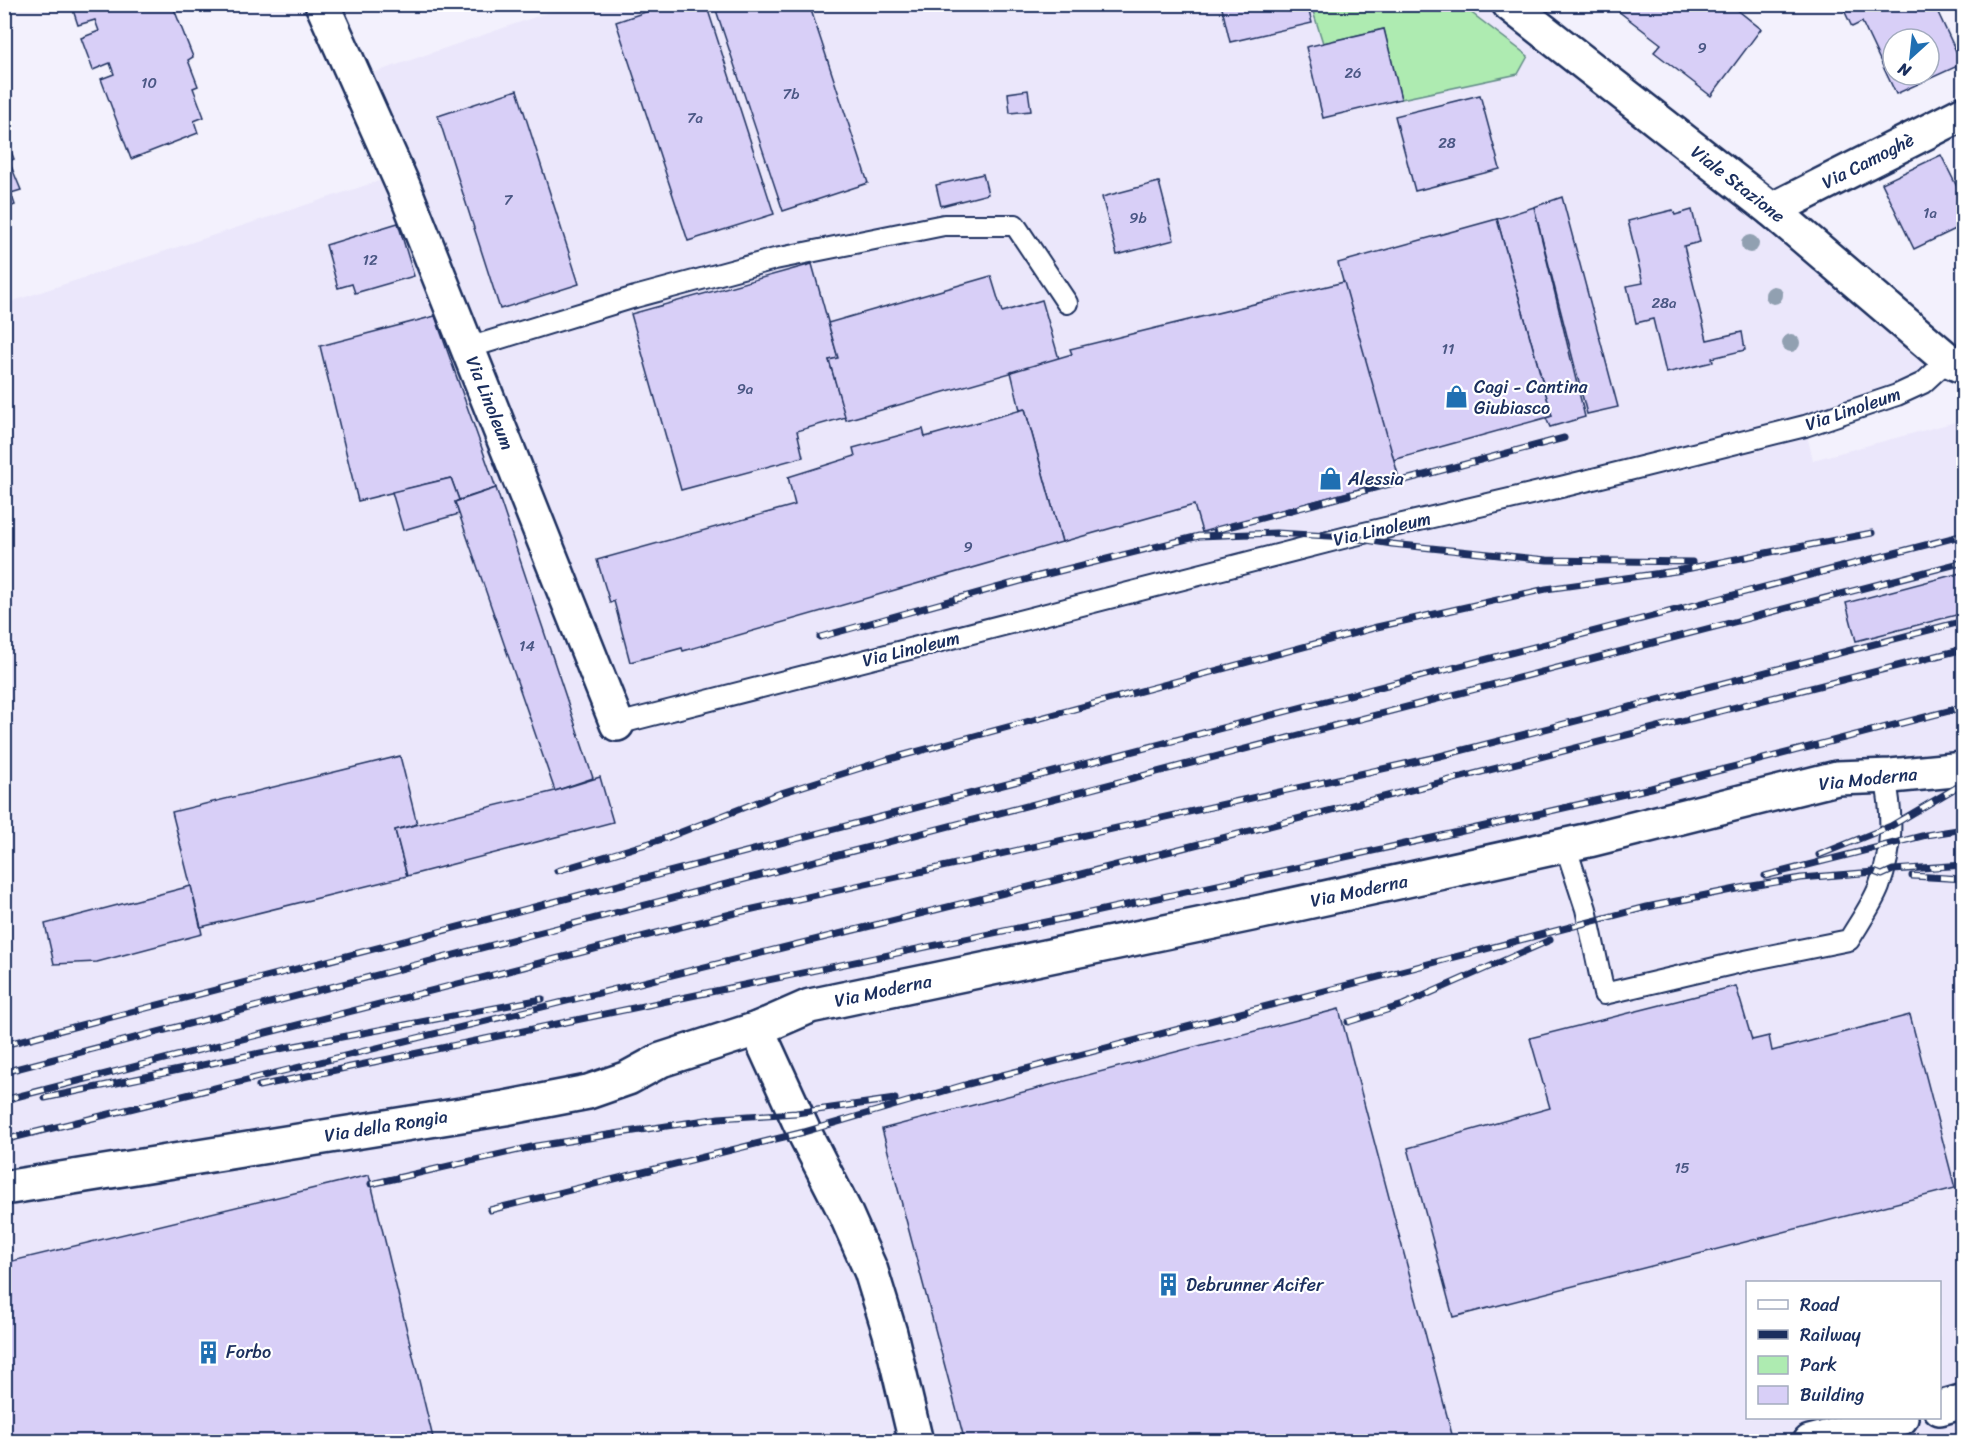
<svg xmlns="http://www.w3.org/2000/svg" width="1968" height="1446" font-family="Sriracha,sans-serif">
	<style>
		.built { fill: #ebe7fb; fill-rule: evenodd }
		.green { fill: #aeebb1; stroke: #648d88; stroke-width: 1.5 }
		.building { fill: #d8cff7; stroke: #1b2f5e; stroke-width: 1.5; fill-rule: evenodd }
		.lines { fill: none; stroke-linecap: round; stroke-linejoin: round }
		.lane-casing { stroke: #1b2f5e; stroke-width: 24 }
		.street-casing { stroke: #1b2f5e; stroke-width: 38 }
		.lane { stroke: #fff; stroke-width: 20 }
		.street { stroke: #fff; stroke-width: 33 }
		.rail-casing { stroke: #1b2f5e; stroke-width: 7 }
		.rail { stroke: #fff; stroke-width: 4.5; stroke-dasharray: 14; stroke-linecap: butt }
		.tree { fill: #91a0b1 }
		.labels { text-anchor: middle; dominant-baseline: central; stroke-width: 4.5; stroke-linejoin: round; paint-order: stroke }
		.number-label { font-size: 15px; fill: #4a5784 }
		.street-label { font-size: 18px; fill: #1b2f5e; stroke: #fff }
		.poi-label { font-size: 18px; fill: #1b2f5e; stroke: #fff; text-anchor: start }
	</style>
	<rect width="100%" height="100%" fill="#f3f1fd"/>
	<filter id="ink" filterUnits="userSpaceOnUse"><feTurbulence type="fractalNoise" baseFrequency=".0167" numOctaves="2"/><feDisplacementMap in="SourceGraphic" scale="12" xChannelSelector="R" yChannelSelector="G"/><feConvolveMatrix kernelMatrix="1 2 1 2 8 2 1 2 1" color-interpolation-filters="sRGB"/></filter>
	<g filter="url(#ink)">
		<path class="built" d="M570,5H1509L1948,360L1923,383L1805,427L1813,460L1963,420V1441H5L4,304L397,175L356,79ZM1748,1282H1940V1418H1748Z"/>
		<polygon class="green" points="1311,5 1461,5 1528,56 1518,74 1401,99 1384,29 1323,43"/>
		<g class="building">
			<polygon points="71,4 172,4 193,57 188,60 198,86 193,88 204,117 194,121 198,133 131,159 101,79 114,74 110,63 93,70 81,38 99,31 95,20 78,25"/>
			<polygon points="669,4 706,4 774,214 688,241 616,22"/>
			<polygon points="714,4 809,4 868,183 783,211"/>
			<polygon points="1221,4 1307,4 1312,23 1230,42"/>
			<polygon points="1609,4 1730,4 1761,29 1711,96 1654,52 1661,44"/>
			<path d="M1849,4H1934L1962,64L1896,94L1862,22L1852,27L1843,8ZM1893,39H1929V75H1893Z"/>
			<polygon points="1384,29 1401,99 1323,118 1306,47"/>
			<polygon points="517,90 579,284 500,309 438,116"/>
			<polygon points="1028,90 1031,111 1010,113 1008,93"/>
			<polygon points="1480,95 1500,169 1415,191 1395,116"/>
			<polygon points="4,133 14,159 9,161 21,190 11,193 15,205 4,209"/>
			<polygon points="1941,155 1964,201 1964,225 1914,249 1882,183"/>
			<polygon points="983,174 988,194 941,206 936,185"/>
			<polygon points="1159,182 1174,240 1117,255 1102,197"/>
			<polygon points="1562,197 1618,407 1587,414 1534,207"/>
			<polygon points="1534,207 1585,417 1550,427 1546,418 1552,416 1497,219"/>
			<polygon points="1673,210 1675,215 1692,210 1700,242 1684,246 1707,340 1742,332 1745,350 1712,358 1713,362 1666,373 1653,319 1636,323 1627,286 1643,283 1628,221"/>
			<polygon points="1497,219 1552,416 1393,460 1338,263"/>
			<polygon points="398,223 414,276 355,293 352,284 338,288 326,245"/>
			<polygon points="812,264 838,358 829,360 846,417 797,431 803,457 681,490 631,314"/>
			<polygon points="991,276 1002,312 1042,300 1059,359 846,420 829,360 838,358 828,323"/>
			<polygon points="1344,282 1399,478 1202,532 1194,505 1062,542 1025,409 1020,410 1011,372 1072,354 1070,349"/>
			<polygon points="435,316 496,488 459,500 451,478 358,501 320,346"/>
			<polygon points="1025,409 1062,542 683,651 682,648 630,662 614,601 610,603 597,560 795,505 788,477 855,456 853,448 923,429 925,437"/>
			<polygon points="451,478 459,500 455,502 459,514 403,530 392,492"/>
			<polygon points="496,488 593,778 555,791 455,502"/>
			<polygon points="1964,572 1964,613 1856,641 1846,603"/>
			<polygon points="400,756 417,824 395,830 407,876 201,927 172,812"/>
			<polygon points="600,777 613,822 407,876 395,830 555,791"/>
			<polygon points="191,886 202,934 97,962 54,964 45,924"/>
			<polygon points="1736,986 1752,1040 1769,1036 1772,1051 1910,1015 1955,1188 1453,1317 1408,1148 1550,1108 1530,1038"/>
			<polygon points="1339,1009 1454,1442 965,1442 882,1129"/>
			<polygon points="369,1175 434,1442 4,1442 4,1263"/>
		</g>
		<g class="lines">
			<defs>
				<g id="lane">
					<polyline points="468,348 635,297 775,259 944,225 1015,225 1067,303"/>
					<polyline points="617,724 1347,537 1565,486 1805,426 1897,395 1923,383 1948,360"/>
					<path d="M1565,845L1586,909L1604,994L1745,961L1849,940C1859,923 1872,905 1879,887C1893,849 1893,815 1885,776"/>
				</g>
				<g id="street">
					<polyline points="322,4 404,188 617,724"/>
					<polyline points="1509,4 1772,210 1948,360 1964,367"/>
					<polyline points="1772,210 1964,113"/>
					<polyline points="757,1029 804,1132 844,1210 871,1271 890,1333 916,1442"/>
					<polyline points="4,1188 505,1108 588,1092 628,1078 661,1060 757,1029 810,1006 1261,912 1589,840 1837,778 1891,776 1964,769"/>
					<polyline points="1940,1408 1964,1401"/>
					<polyline points="1810,1442 1901,1418"/>
				</g>
			</defs>
			<use href="#lane" class="lane-casing"/>
			<use href="#street" class="street-casing"/>
			<use href="#lane" class="lane"/>
			<use href="#street" class="street"/>
			<defs>
				<g id="rail">
					<polyline points="1216,530 1564,438"/>
					<polyline points="1778,551 1872,533"/>
					<polyline points="1031,578 1199,536 1276,533 1347,537 1392,544 1547,560 1692,562"/>
					<polyline points="820,637 1039,576"/>
					<polyline points="1819,855 1891,826 1964,783"/>
					<polyline points="557,871 666,838 778,794 886,760 1377,627 1546,589 1676,571 1786,549"/>
					<polyline points="1765,876 1926,835 1964,829"/>
					<polyline points="1912,876 1964,879"/>
					<polyline points="1348,1022 1403,1005 1550,940"/>
					<polyline points="4,1045 1964,535"/>
					<polyline points="4,1072 1964,562"/>
					<polyline points="259,1086 1085,914 1441,836 1651,788 1964,707"/>
					<polyline points="45,1098 289,1047 542,999"/>
					<polyline points="4,1100 735,913 1436,757 1964,621"/>
					<polyline points="4,1140 1073,876 1964,649"/>
					<polyline points="371,1184 536,1146 719,1118 796,1113 895,1099"/>
					<polyline points="490,1210 804,1132 968,1084 1647,907 1746,887 1801,878 1874,872 1882,875 1893,870 1964,865"/>
				</g>
			</defs>
			<use href="#rail" class="rail-casing"/>
			<use href="#rail" class="rail"/>
		</g>
		<g class="tree">
			<circle cx="1750" cy="244" r="9"/>
			<circle cx="1774" cy="295" r="9"/>
			<circle cx="1791" cy="343" r="9"/>
		</g>
	</g>
	<defs>
		<symbol id="shop-bare" viewBox="-9 -9 18 18"><path d="M-5-2.5h2.3a2.7 3.5 0 0 1 5.4 0H5L5.5 6h-11ZM-1.5-2.5h3a1.5 2.3 0 0 0-3 0Z" fill="#1f6fb2" stroke="#fff" stroke-width="2.5" paint-order="stroke"/></symbol>
		<symbol id="building-bare" viewBox="-9 -9 18 18"><path d="M-4-6H4V6H1V3H-1V6H-4ZM-2.5-4.3h1.7v1.8h-1.7ZM.8-4.3h1.7v1.8H.8ZM-2.5-1h1.7V.8h-1.7ZM.8-1h1.7V.8H.8Z" fill="#1f6fb2" stroke="#fff" stroke-width="2.5" paint-order="stroke"/></symbol>
	</defs>
	<g fill-rule="evenodd">
		<use href="#shop-bare" x="1440" y="380" width="33" height="33"/>
		<use href="#shop-bare" x="1314" y="462" width="33" height="33"/>
		<use href="#building-bare" x="1152" y="1268" width="33" height="33"/>
		<use href="#building-bare" x="192" y="1336" width="33" height="33"/>
	</g>
	<g class="labels">
		<g class="number-label">
			<text x="1702" y="48">9</text>
			<text x="1353" y="73">26</text>
			<text x="149" y="83">10</text>
			<text x="791" y="94">7b</text>
			<text x="695" y="118">7a</text>
			<text x="1447" y="143">28</text>
			<text x="508" y="200">7</text>
			<text x="1930" y="213">1a</text>
			<text x="1138" y="218">9b</text>
			<text x="370" y="260">12</text>
			<text x="1664" y="303">28a</text>
			<text x="1448" y="349">11</text>
			<text x="745" y="389">9a</text>
			<text x="968" y="547">9</text>
			<text x="527" y="646">14</text>
			<text x="1682" y="1168">15</text>
		</g>
		<g class="street-label">
			<text transform="translate(1868 161) rotate(-27)">Via Camoghè</text>
			<text transform="translate(1738 184) rotate(38)">Viale Stazione</text>
			<text transform="translate(490 403) rotate(68)">Via Linoleum</text>
			<text transform="translate(1853 409) rotate(-19)">Via Linoleum</text>
			<text transform="translate(1382 529) rotate(-13)">Via Linoleum</text>
			<text transform="translate(911 649) rotate(-14)">Via Linoleum</text>
			<text transform="translate(1868 779) rotate(-6)">Via Moderna</text>
			<text transform="translate(1359 891) rotate(-12)">Via Moderna</text>
			<text transform="translate(883 991) rotate(-12)">Via Moderna</text>
			<text transform="translate(386 1126) rotate(-9)">Via della Rongia</text>
		</g>
		<g class="poi-label">
			<text x="1474" y="387">Cagi - Cantina<tspan x="1474" dy="21">Giubiasco</tspan></text>
			<text x="1348" y="479">Alessia</text>
			<text x="1186" y="1285">Debrunner Acifer</text>
			<text x="226" y="1352">Forbo</text>
		</g>
	</g>
	<rect width="1968" height="1446" fill="none" stroke="#fff" stroke-width="24"/>
	<rect x="12" y="12" width="1944" height="1422" fill="none" stroke="#1b2f5e" stroke-width="2" filter="url(#ink)"/>
	<rect x="1746" y="1281" width="195" height="138" fill="#ffffff" stroke="#a4acbf" stroke-width="1.5"/>
	<rect x="1758" y="1300" width="30" height="9" fill="#ffffff" stroke="#a4acbf" stroke-width="1.5"/>
	<text x="1800" y="1311" font-size="18" fill="#1b2f5e">Road</text>
	<rect x="1758" y="1330" width="30" height="9" fill="#1b2f5e" stroke="#a4acbf" stroke-width="1.5"/>
	<text x="1800" y="1341" font-size="18" fill="#1b2f5e">Railway</text>
	<rect x="1758" y="1356" width="30" height="18" fill="#aeebb1" stroke="#a4acbf" stroke-width="1.5"/>
	<text x="1800" y="1371" font-size="18" fill="#1b2f5e">Park</text>
	<rect x="1758" y="1386" width="30" height="18" fill="#d8cff7" stroke="#a4acbf" stroke-width="1.5"/>
	<text x="1800" y="1401" font-size="18" fill="#1b2f5e">Building</text>
	<g transform="translate(1911 57) rotate(207)"><circle r="28" fill="#ffffff" stroke="#a4acbf" stroke-width="1.5"/>
	<path d="M0-4.5L10 22L0 15L-10 22Z" fill="#1f6fb2"/>
	<text y="-9" font-size="16" font-weight="bold" text-anchor="middle" fill="#1b2f5e">N</text>
	</g>
</svg>
